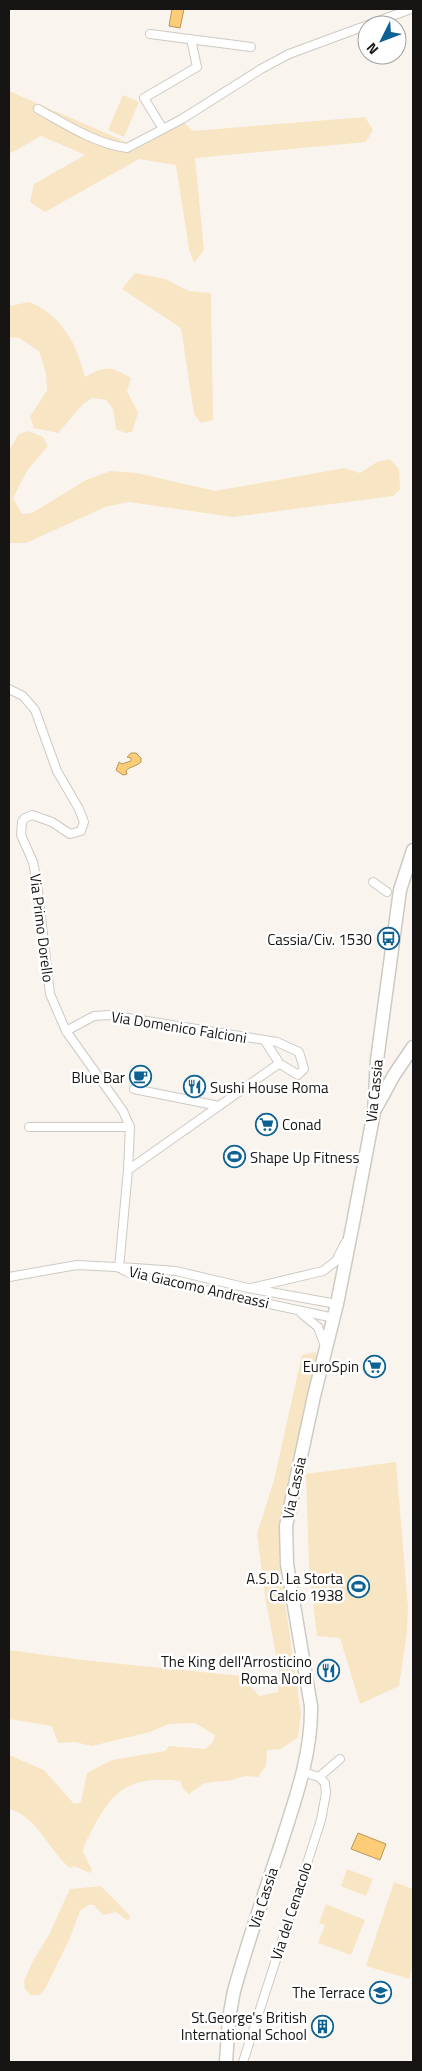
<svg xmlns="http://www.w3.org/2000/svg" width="422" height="2071" font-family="'Titillium Web',sans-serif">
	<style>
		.green { fill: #f8e5c4 }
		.water { fill: #fccd76; stroke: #b79658 }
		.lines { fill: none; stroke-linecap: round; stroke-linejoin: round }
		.street-casing { stroke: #cdcac3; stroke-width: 10 }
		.primary-casing { stroke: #cdcac3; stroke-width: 15 }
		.street { stroke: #fff; stroke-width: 8 }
		.primary { stroke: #fff; stroke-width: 12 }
		.labels { text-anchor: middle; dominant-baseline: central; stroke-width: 5; stroke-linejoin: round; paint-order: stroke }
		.street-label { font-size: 15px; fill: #171513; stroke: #fff }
		.poi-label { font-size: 15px; fill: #171513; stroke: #fff; text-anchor: end }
	</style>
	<rect width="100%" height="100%" fill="#f9f5ee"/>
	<g class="green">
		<polygon points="9,91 126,142 133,151 184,123 193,131 365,117 373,130 366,142 195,158 204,250 194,263 189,249 176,165 139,159 45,212 30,202 34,184 85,155 41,136 9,154"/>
		<polygon points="123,95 139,102 124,137 108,130"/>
		<polygon points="135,273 165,279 189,291 211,293 213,420 201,423 194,414 181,328 122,289"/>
		<path d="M30,302C63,317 76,343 85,377C106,365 110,366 131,378L127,391L138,413L132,432L125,433L116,429L113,409L106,400L93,398L83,404L58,433L34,428L30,417L47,390L46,373L39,351L19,338L9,337V306Z"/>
		<polygon points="28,431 43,437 48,446 27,471 13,498 22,514 32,513 86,480 110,471 137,473 215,491 345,468 360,473 377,462 390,459 399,469 400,489 393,496 233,517 129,502 105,507 26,543 9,543 9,450 19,434"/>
		<path d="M315,1352L321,1362L281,1536L279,1560L301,1714L298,1737L281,1749L267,1750L266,1766L258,1777L245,1776L232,1780L204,1783L189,1794L184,1790L180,1781C121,1774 108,1797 84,1846L83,1852L92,1870L90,1873L74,1866L70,1868C49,1851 37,1816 9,1809V1755L44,1770L74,1804L81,1802L87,1773L112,1760L165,1751L169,1746L205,1749L213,1742L215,1735L195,1723L169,1724L150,1732L92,1746L75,1742L58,1743L52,1726L9,1719V1650L82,1660L242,1676L259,1696L278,1692L279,1670L266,1602L257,1534L274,1480L302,1355Z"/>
		<polygon points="396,1462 408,1607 407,1632 399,1686 360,1704 340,1638 317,1636 309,1568 306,1474"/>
		<polygon points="347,1869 373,1879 366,1896 341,1886"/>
		<polygon points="394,1882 413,1889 413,1965 409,1979 366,1966"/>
		<polygon points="101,1886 130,1916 128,1921 116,1912 103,1915 94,1905 88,1905 80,1911 70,1938 45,1989 39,1995 31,1995 25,1989 24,1981 33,1961 50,1933 67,1895 70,1889"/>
		<polygon points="326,1904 365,1920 351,1955 318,1943 325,1925 319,1923"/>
	</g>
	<g class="water">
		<polygon points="172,9 184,9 180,28 169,26"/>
		<path d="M131,753H136L141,758V762C136,767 130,766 126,771L127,774L123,775L116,770L119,762L122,764L131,761V758L127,757Z"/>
		<polygon points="358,1833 386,1844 380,1860 351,1849"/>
	</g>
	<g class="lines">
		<defs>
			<g id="street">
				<polyline points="150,34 251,47"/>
				<path d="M38,109C65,124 96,144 127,148L182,119L261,69L289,54L411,9"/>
				<polyline points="163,129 144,98 197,67 191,39"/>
				<polyline points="9,689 23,696 35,710 57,771 79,809 84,822 81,831 70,834 52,822 32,815 25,818 22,822 21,835 33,862 37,883 50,994 66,1031 123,1111 130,1127 128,1170 119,1268"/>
				<polyline points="373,882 387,892"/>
				<polyline points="66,1031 94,1016 110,1015 277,1042 299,1052 304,1069 298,1075 282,1065 277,1065 128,1170"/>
				<polyline points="265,1041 278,1061 277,1065"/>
				<polyline points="134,1089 219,1106"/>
				<polyline points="29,1127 130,1127"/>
				<polyline points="123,1270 132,1274 334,1318"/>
				<polyline points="9,1277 77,1265 135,1268 176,1271 248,1288 337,1304"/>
				<polyline points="251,1288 323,1271 336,1261 345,1243"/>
				<polyline points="302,1314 318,1327 325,1346"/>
				<polyline points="319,1777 340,1759"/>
				<polyline points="243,2062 321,1820 326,1793 325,1783 319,1777 303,1772"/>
			</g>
			<g id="primary">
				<polyline points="376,1108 394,1075 413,1047"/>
				<path d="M226,2062L229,2018L234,1991C247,1944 263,1897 279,1850C294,1803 312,1755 311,1706L287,1564L286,1526L314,1396L337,1304L353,1223L374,1112L377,1060L400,890L413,850"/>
			</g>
		</defs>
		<use href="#street" class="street-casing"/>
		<use href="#primary" class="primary-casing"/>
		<use href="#street" class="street"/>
		<use href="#primary" class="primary"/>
	</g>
	<defs>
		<symbol id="bus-ring" viewBox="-11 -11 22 22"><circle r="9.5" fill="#fff" stroke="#0e6193" stroke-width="1.5"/><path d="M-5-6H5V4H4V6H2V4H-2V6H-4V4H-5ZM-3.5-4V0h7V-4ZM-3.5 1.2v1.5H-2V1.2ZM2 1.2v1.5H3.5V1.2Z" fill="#0e6193"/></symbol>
		<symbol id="cafe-ring" viewBox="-11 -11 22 22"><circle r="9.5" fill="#fff" stroke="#0e6193" stroke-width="1.5"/><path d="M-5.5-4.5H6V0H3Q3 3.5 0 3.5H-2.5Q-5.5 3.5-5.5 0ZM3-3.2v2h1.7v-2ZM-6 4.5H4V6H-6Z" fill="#0e6193"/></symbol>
		<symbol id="restaurant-ring" viewBox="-11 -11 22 22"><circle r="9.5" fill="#fff" stroke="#0e6193" stroke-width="1.5"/><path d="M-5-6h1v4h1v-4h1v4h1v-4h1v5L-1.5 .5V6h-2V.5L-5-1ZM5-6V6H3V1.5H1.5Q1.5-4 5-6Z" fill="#0e6193"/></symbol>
		<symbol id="supermarket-ring" viewBox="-11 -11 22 22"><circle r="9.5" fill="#fff" stroke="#0e6193" stroke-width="1.5"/><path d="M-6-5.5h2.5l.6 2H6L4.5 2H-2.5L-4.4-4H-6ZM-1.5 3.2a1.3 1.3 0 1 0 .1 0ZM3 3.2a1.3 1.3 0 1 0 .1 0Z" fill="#0e6193"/></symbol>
		<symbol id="stadium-ring" viewBox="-11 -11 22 22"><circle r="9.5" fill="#fff" stroke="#0e6193" stroke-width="1.5"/><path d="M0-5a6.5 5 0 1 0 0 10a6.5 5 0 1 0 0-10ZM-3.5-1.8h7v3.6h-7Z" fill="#0e6193"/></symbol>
		<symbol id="school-ring" viewBox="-11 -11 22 22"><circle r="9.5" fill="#fff" stroke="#0e6193" stroke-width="1.5"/><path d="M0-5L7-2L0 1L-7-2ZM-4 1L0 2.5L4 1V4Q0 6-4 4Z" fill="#0e6193"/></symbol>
		<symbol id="building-ring" viewBox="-11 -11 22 22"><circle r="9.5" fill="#fff" stroke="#0e6193" stroke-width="1.5"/><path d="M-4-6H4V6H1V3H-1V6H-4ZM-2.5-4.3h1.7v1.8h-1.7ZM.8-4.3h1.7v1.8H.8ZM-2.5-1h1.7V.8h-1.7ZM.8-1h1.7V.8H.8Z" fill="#0e6193"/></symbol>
	</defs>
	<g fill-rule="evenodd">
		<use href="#bus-ring" x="376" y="926" width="25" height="25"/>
		<use href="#cafe-ring" x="128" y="1064" width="25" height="25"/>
		<use href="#restaurant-ring" x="182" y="1074" width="25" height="25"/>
		<use href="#supermarket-ring" x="254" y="1112" width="25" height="25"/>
		<use href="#stadium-ring" x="222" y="1144" width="25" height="25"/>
		<use href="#supermarket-ring" x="362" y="1354" width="25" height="25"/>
		<use href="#stadium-ring" x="346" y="1574" width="25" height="25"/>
		<use href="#restaurant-ring" x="316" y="1658" width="25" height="25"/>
		<use href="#school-ring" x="368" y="1980" width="25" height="25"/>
		<use href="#building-ring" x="310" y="2014" width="25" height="25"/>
	</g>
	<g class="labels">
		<g class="street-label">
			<text transform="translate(42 928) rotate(83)">Via Primo Dorello</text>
			<text transform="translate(179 1027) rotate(9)">Via Domenico Falcioni</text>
			<text transform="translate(374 1091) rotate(-84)">Via Cassia</text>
			<text transform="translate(199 1287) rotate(13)">Via Giacomo Andreassi</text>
			<text transform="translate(294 1488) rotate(-78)">Via Cassia</text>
			<text transform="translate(263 1898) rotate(-72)">Via Cassia</text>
			<text transform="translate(291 1911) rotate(-72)">Via del Cenacolo</text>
		</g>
		<g class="poi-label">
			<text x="372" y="939">Cassia/Civ. 1530</text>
			<text x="125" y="1077">Blue Bar</text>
			<text x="210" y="1087" text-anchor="start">Sushi House Roma</text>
			<text x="282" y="1124" text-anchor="start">Conad</text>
			<text x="250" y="1157" text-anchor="start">Shape Up Fitness</text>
			<text x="359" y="1366">EuroSpin</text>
			<text x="343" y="1578">A.S.D. La Storta<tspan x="343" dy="17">Calcio 1938</tspan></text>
			<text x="312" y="1661">The King dell'Arrosticino<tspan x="312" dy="17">Roma Nord</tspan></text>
			<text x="365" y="1992">The Terrace</text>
			<text x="307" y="2017">St.George's British<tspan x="307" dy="17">International School</tspan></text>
		</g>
	</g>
	<rect width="422" height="2071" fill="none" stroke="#171513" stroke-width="20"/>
	<g transform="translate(382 40) rotate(228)"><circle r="24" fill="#ffffff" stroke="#a2a1a1"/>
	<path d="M0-4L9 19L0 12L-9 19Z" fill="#0e6193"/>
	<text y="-8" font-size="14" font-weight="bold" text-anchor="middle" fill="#171513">N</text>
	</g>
</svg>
